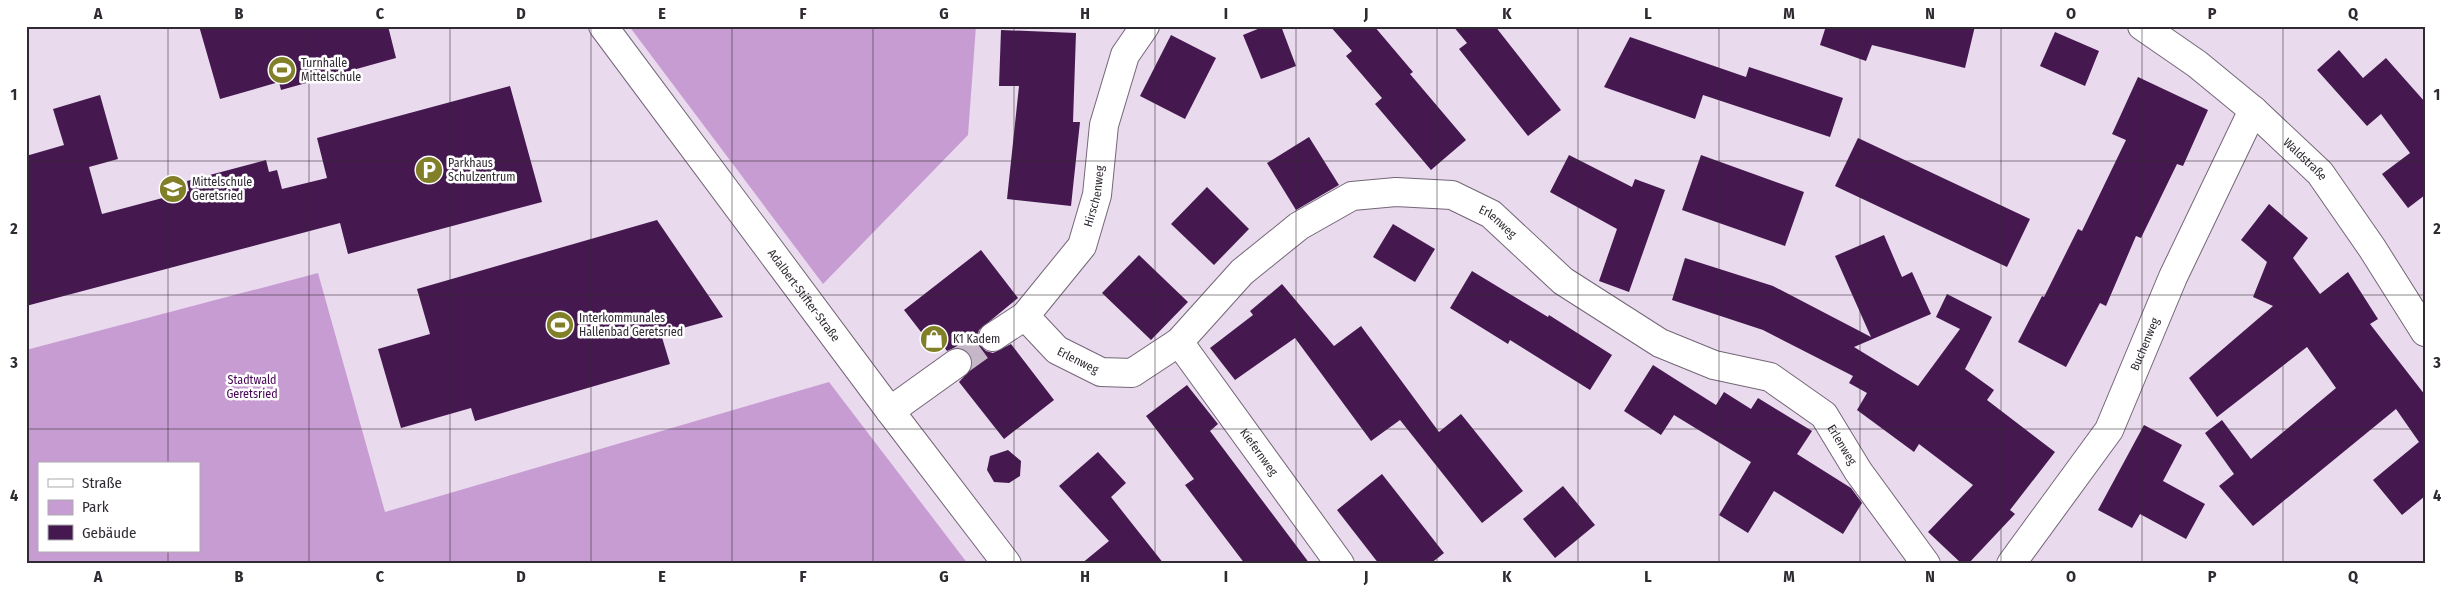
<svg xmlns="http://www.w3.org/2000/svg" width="2451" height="590" font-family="'Fira Sans Condensed',sans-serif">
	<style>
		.green { fill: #c79cd2; fill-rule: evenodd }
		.building { fill: #451950 }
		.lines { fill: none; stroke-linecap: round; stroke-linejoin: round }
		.minor-tunnel { stroke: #c5b7c8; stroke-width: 28; stroke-dasharray: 28 14; stroke-linecap: butt }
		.minor-casing { stroke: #736677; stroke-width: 30 }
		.minor { stroke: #fff; stroke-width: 28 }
		.grid { fill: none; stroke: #302a32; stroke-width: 1; stroke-opacity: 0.55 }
		.labels { text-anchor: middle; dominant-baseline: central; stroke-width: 5; stroke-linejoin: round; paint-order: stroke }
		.poi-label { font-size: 12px; fill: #302a32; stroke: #fff; text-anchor: start }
		.street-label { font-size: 12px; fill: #302a32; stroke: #fff }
		.park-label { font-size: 12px; fill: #460555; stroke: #fff }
		.neatline { fill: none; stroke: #302a32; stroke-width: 2 }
		.grid-label { font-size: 16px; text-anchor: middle; font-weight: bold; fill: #302a32 }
	</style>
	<rect width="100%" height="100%" fill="#eadaee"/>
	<g class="green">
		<polygon points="629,26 976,26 968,135 823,284"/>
		<path d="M318,273L385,512L829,382L968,564H26V350ZM39,464H199V551H39Z"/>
	</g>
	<g class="building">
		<polygon points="199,26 388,26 396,58 281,90 279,82 220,99"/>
		<polygon points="1265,26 1281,26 1296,66 1261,79 1243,35"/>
		<polygon points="1330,26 1374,26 1413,72 1410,74 1466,140 1431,170 1375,104 1382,98 1346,56 1352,51"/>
		<polygon points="1453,26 1495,26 1561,110 1528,136 1459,49 1467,43"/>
		<polygon points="1826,26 1975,26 1965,68 1872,45 1866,61 1820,45"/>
		<polygon points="1001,30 1076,33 1073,122 1080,122 1071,206 1007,199 1019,86 999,86"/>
		<polygon points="2055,32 2099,51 2085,86 2040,66"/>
		<polygon points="1171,35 1216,58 1185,119 1140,96"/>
		<polygon points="1630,37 1746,77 1749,67 1843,98 1830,137 1703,95 1695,119 1604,87"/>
		<polygon points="2339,50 2363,78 2386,58 2425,102 2425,195 2408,208 2382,174 2410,153 2381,114 2367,126 2317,70"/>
		<polygon points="2138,77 2208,110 2183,166 2177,164 2141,238 2136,236 2106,306 2100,303 2066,367 2018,342 2042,296 2044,297 2078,229 2082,231 2126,140 2112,134"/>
		<polygon points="510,86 542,202 348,254 340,223 26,306 26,156 64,145 53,109 100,95 118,159 89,167 102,214 189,191 187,181 266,160 269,172 277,170 282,189 327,178 317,138"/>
		<polygon points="1309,137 1339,185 1296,210 1267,163"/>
		<polygon points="1858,138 2030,219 2007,267 1835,186"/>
		<polygon points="1569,155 1632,187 1635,179 1665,190 1629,292 1599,281 1617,229 1550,192"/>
		<polygon points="1701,155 1804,192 1785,246 1682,210"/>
		<polygon points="1207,187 1249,229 1214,265 1171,224"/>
		<polygon points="2269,204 2308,238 2293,258 2320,294 2348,272 2378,319 2370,324 2425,395 2425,496 2402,515 2373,480 2419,442 2396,409 2253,526 2219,486 2234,474 2205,433 2222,420 2251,459 2336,388 2307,347 2217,417 2189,378 2273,306 2253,297 2267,262 2241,240"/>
		<polygon points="657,220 723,317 661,334 670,364 475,421 471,408 401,428 378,349 430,334 417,289"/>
		<polygon points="1393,224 1435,249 1415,282 1373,257"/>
		<polygon points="1884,235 1902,277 1912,272 1931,314 1854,347 1918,386 1960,329 1936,317 1947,294 1992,317 1965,369 1994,390 1987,400 2055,452 2010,510 2015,514 1968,564 1962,564 1928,532 1973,485 1919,444 1914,452 1857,410 1867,393 1849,383 1853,376 1763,330 1672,300 1685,258 1773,286 1871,337 1835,256"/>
		<polygon points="981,250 1018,298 979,330 977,337 980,345 986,351 993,353 1011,344 1054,400 1004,439 959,382 971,369 972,361 969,354 963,349 956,347 947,351 942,344 935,350 904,310"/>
		<polygon points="1139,255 1188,302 1151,340 1102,293"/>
		<polygon points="1472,271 1548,317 1549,315 1612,355 1590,390 1510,340 1508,344 1450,308"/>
		<polygon points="1282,284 1334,346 1361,326 1439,432 1461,414 1523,491 1482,523 1400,420 1371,441 1295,338 1235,380 1210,348 1253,315 1250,311"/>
		<polygon points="1653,365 1716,405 1724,392 1751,409 1758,398 1812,431 1797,454 1851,488 1862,503 1843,534 1774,491 1748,533 1719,515 1751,462 1674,415 1661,435 1624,411"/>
		<polygon points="1187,385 1218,424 1210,431 1310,564 1245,564 1185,485 1194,479 1146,416"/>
		<polygon points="2144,425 2182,445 2163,481 2205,504 2186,539 2140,514 2132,528 2098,510"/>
		<polygon points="1008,450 1021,461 1020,476 1009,483 994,482 987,470 990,456"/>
		<polygon points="1098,452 1126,483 1111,497 1164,564 1081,564 1109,541 1059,486"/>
		<polygon points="1382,474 1444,553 1430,564 1379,564 1337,510"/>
		<polygon points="1563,486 1595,525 1555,558 1523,519"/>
	</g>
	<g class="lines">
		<polyline class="minor-tunnel" points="957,363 993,337"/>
		<defs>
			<g id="minor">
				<path id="s1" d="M603,26L890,411L1007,564"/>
				<path id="s2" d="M2142,26L2197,64L2253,110L2320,173L2372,248L2425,332"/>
				<path id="s3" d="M1025,316L1057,350L1101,372L1132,373L1179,342L1242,272L1299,226L1352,196L1396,192L1452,195L1491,214L1563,281L1660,343L1714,365L1770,377L1824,415L1858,471L1926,564"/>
				<path id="s4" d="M993,337L1025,316L1082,246L1097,195L1104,125L1125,55L1145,26"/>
				<path id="s5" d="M1179,342L1340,564"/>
				<polyline points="890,411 957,363"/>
				<path id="s6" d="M2011,564L2109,430L2173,277L2253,110"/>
			</g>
		</defs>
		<use href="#minor" class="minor-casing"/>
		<use href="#minor" class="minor"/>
	</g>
	<path class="grid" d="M168,26V464M309,26V564M450,26V564M591,26V564M732,26V564M873,26V564M1014,26V564M1155,26V564M1296,26V564M1437,26V564M1578,26V564M1719,26V564M1860,26V564M2001,26V564M2142,26V564M2283,26V564M26,161H2425M26,295H2425M26,429H2425M168,551V564"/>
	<defs>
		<symbol id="stadium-disc" viewBox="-11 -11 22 22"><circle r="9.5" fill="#818029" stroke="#fff"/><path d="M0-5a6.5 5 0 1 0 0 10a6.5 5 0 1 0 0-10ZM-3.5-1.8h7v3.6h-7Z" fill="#fff"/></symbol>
		<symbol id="parking-disc" viewBox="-11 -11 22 22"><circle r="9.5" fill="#818029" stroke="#fff"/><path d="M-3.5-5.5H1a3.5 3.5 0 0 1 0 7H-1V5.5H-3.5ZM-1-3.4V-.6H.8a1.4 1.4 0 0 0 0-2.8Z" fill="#fff"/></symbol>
		<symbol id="school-disc" viewBox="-11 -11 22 22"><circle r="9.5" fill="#818029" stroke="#fff"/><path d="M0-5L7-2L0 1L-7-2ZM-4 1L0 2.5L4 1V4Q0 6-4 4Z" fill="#fff"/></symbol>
		<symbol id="shop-disc" viewBox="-11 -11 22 22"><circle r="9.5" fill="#818029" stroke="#fff"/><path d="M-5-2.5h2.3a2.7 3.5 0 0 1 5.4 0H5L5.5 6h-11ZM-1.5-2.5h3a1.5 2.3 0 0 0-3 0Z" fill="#fff"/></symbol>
	</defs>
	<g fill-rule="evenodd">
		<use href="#stadium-disc" x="266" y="54" width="32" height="32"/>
		<use href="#parking-disc" x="413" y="154" width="32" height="32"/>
		<use href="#school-disc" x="157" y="173" width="32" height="32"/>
		<use href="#stadium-disc" x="544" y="309" width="32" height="32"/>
		<use href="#shop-disc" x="918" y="323" width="32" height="32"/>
	</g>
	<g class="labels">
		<g class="poi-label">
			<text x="301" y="63">Turnhalle<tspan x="301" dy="14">Mittelschule</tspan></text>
			<text x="448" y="163">Parkhaus<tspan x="448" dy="14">Schulzentrum</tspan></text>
			<text x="192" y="182">Mittelschule<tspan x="192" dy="14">Geretsried</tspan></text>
			<text x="579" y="318">Interkommunales<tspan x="579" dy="14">Hallenbad Geretsried</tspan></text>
			<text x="953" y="339">K1 Kadem</text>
		</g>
		<g class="street-label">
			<text stroke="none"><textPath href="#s2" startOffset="211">Waldstraße</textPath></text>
			<text stroke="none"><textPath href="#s4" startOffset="180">Hirschenweg</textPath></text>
			<text stroke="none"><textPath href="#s3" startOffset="565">Erlenweg</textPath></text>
			<text stroke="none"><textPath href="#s1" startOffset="336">Adalbert-Stifter-Straße</textPath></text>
			<text stroke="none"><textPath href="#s6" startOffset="259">Buchenweg</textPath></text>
			<text stroke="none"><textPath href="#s3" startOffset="70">Erlenweg</textPath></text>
			<text stroke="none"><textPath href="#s3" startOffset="985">Erlenweg</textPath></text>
			<text stroke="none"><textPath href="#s5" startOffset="136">Kiefernweg</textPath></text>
		</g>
		<g class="park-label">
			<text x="252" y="380">Stadtwald<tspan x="252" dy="14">Geretsried</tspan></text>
		</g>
	</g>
	<rect width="2451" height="590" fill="none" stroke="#ffffff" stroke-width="55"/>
	<rect x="38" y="462" width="162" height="90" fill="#ffffff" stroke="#acaaad"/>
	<rect x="48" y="479" width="25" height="8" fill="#ffffff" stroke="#acaaad"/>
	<text x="82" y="488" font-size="15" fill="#302a32">Straße</text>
	<rect x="48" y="500" width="25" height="15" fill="#c79cd2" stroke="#acaaad"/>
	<text x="82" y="512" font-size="15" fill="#302a32">Park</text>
	<rect x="48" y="525" width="25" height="15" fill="#451950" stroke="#acaaad"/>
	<text x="82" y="538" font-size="15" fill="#302a32">Gebäude</text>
	<rect x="28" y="28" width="2396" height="534" class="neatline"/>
	<g class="grid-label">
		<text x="98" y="19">A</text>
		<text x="239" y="19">B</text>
		<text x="380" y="19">C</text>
		<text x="521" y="19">D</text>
		<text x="662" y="19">E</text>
		<text x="803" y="19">F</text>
		<text x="944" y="19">G</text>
		<text x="1085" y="19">H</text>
		<text x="1226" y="19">I</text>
		<text x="1366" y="19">J</text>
		<text x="1507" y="19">K</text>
		<text x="1648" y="19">L</text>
		<text x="1789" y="19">M</text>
		<text x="1930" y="19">N</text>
		<text x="2071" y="19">O</text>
		<text x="2212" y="19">P</text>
		<text x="2353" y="19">Q</text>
		<text x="14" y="100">1</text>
		<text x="2437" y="100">1</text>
		<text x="14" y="234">2</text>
		<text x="2437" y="234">2</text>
		<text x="14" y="368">3</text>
		<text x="2437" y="368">3</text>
		<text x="14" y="501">4</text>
		<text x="2437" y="501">4</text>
		<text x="98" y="582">A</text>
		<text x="239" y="582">B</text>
		<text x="380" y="582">C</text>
		<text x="521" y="582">D</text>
		<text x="662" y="582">E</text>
		<text x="803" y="582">F</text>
		<text x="944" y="582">G</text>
		<text x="1085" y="582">H</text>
		<text x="1226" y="582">I</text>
		<text x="1366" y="582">J</text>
		<text x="1507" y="582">K</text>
		<text x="1648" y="582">L</text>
		<text x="1789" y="582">M</text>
		<text x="1930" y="582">N</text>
		<text x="2071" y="582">O</text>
		<text x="2212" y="582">P</text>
		<text x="2353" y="582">Q</text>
	</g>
</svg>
